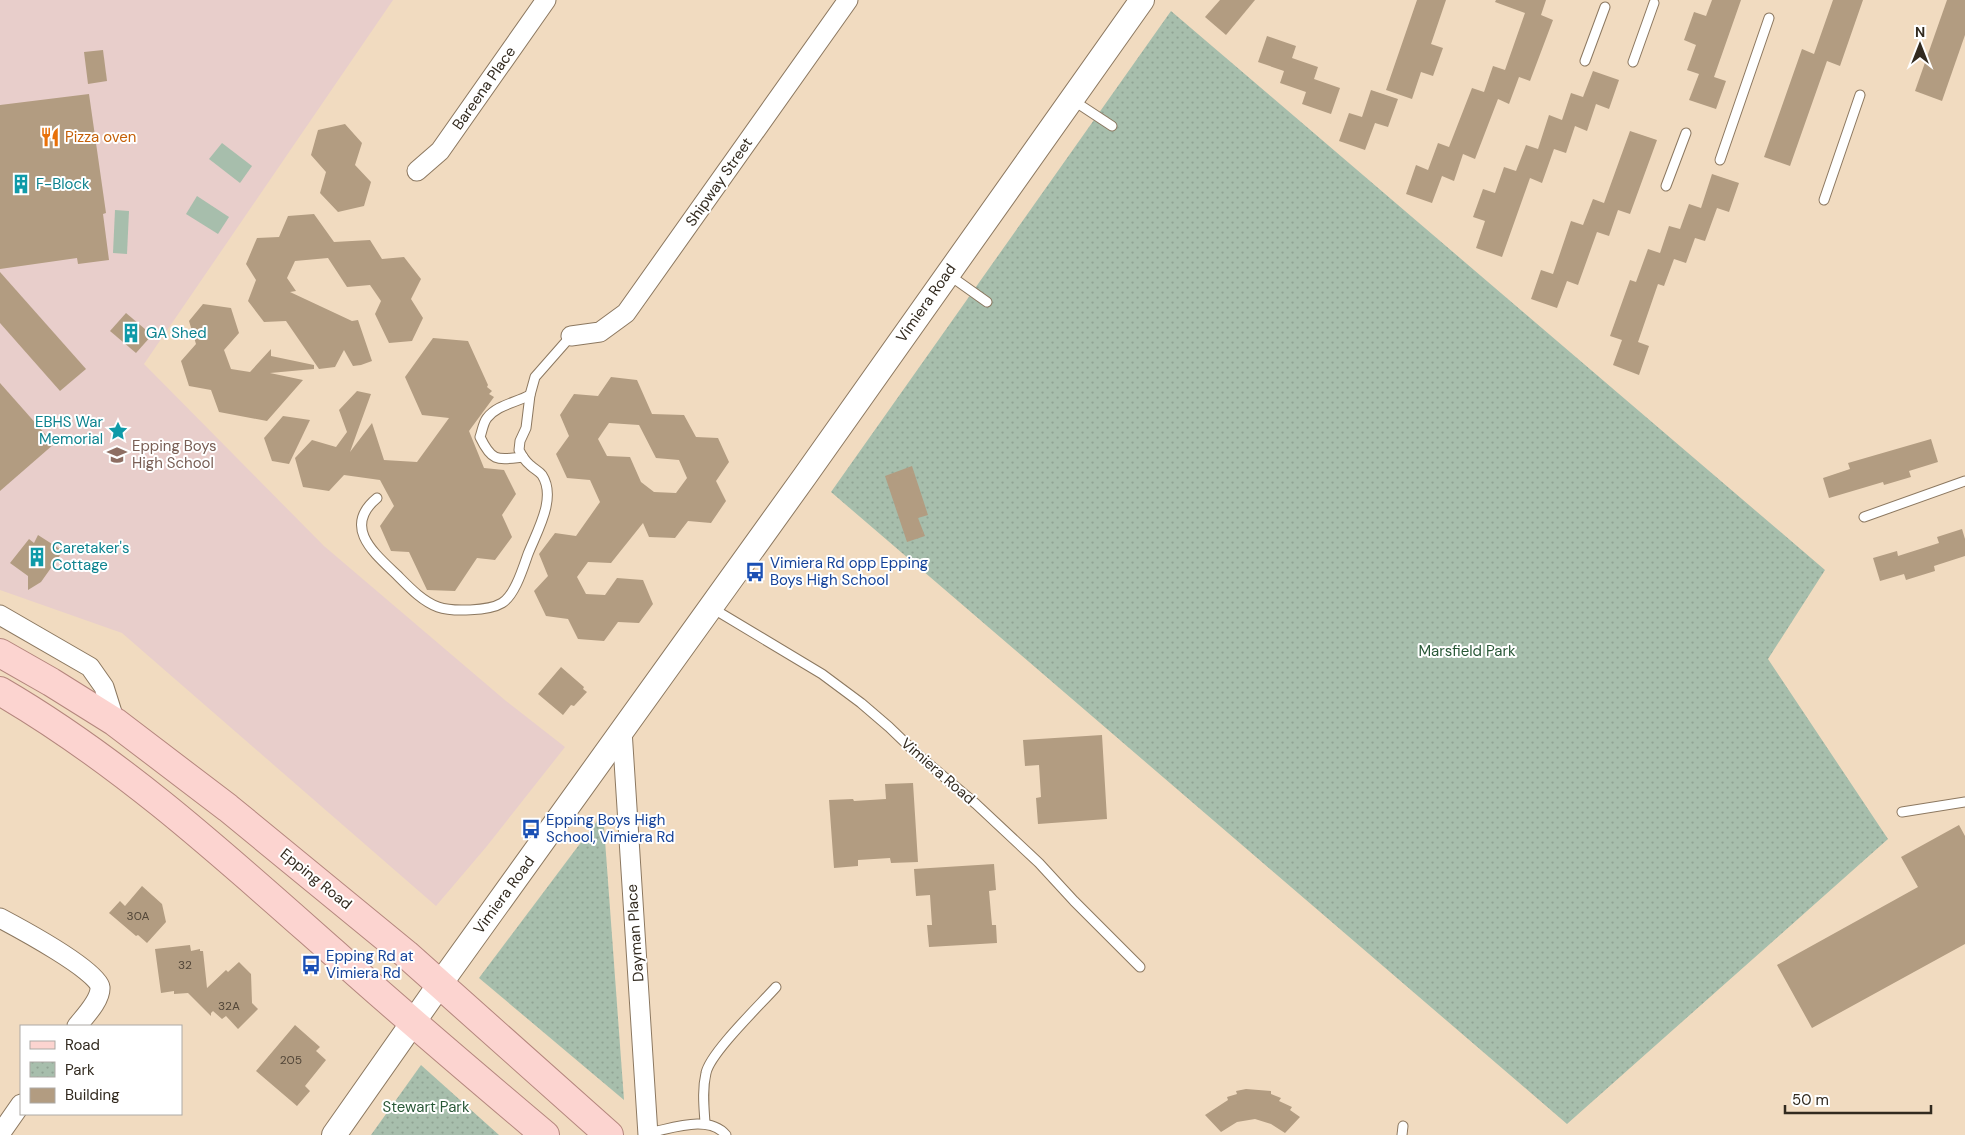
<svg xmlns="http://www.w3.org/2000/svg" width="1965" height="1135" font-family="'DM Sans',sans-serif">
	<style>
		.education { fill: #e8cecb }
		.grass { fill: #a7beac }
		.park { fill: url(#park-dots) }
		.building { fill: #b29c81; fill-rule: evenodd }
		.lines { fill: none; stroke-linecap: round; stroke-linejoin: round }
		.service-casing { stroke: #8c7860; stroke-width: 11 }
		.minor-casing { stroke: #8c7860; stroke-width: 21 }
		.tertiary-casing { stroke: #8c7860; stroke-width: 26 }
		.primary-casing { stroke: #b4867d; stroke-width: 30 }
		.service { stroke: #fff; stroke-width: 9 }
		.minor { stroke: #fff; stroke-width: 19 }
		.tertiary { stroke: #fff; stroke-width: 24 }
		.primary { stroke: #fcd4d0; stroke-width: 28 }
		.labels { text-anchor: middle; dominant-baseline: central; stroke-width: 4; stroke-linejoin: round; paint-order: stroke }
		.number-label { font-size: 12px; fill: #524638 }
		.street-label { font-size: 15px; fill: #322a1f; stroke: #fff }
		.food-label { font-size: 15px; fill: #c56008; stroke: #fff; text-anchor: start }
		.culture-label { font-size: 15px; fill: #0d838f; stroke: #fff; text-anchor: start }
		.education-label { font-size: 15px; fill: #785e54; stroke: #fff; text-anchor: start }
		.transit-label { font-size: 15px; fill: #164399; stroke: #fff; text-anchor: start }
		.park-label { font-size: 15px; fill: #295837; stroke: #fff }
	</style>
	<defs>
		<pattern id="park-dots" width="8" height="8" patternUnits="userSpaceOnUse" patternTransform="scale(1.25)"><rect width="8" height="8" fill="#a7beac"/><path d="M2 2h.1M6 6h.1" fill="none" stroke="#90a394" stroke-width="1.8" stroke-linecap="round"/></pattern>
	</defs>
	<rect width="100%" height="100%" fill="#f1dbc0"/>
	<polygon class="education" points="0,0 393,0 144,364 324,546 506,701 565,747 487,846 436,906 122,633 0,590"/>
	<g class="grass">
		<polygon points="222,143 252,166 240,183 209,159"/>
		<polygon points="197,196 229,217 218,234 186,214"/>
		<polygon points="115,210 129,211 127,254 113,253"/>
	</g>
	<g class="park">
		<polygon points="1171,11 1825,570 1768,659 1888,839 1567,1124 831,492"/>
		<polygon points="603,813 624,1100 479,978"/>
		<polygon points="421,1065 499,1135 371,1135"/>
	</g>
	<g class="building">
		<polygon points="1220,0 1255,0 1226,35 1205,17"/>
		<polygon points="1417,0 1446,0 1431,44 1443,48 1433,76 1421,72 1412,99 1386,90"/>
		<polygon points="1496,0 1546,0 1541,15 1553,20 1530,81 1519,77 1509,104 1498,99 1475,159 1463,154 1454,181 1442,176 1432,203 1406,194 1416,165 1428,170 1438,143 1449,147 1472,88 1484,92 1493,66 1505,70 1525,13 1495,2"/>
		<polygon points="1712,0 1741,0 1714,77 1726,81 1716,109 1689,100 1699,74 1687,70 1696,45 1684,40 1694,12 1706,16"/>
		<polygon points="1833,0 1863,0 1840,66 1827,61 1790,166 1764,157 1802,49 1814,54"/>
		<polygon points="1947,0 1965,0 1965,35 1942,101 1915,91"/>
		<polygon points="1267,36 1296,46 1292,58 1318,67 1314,79 1340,88 1331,114 1302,104 1306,92 1280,83 1284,71 1258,62"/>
		<polygon points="103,50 107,81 88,84 84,52"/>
		<polygon points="1593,71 1619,80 1609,109 1596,104 1587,131 1575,126 1566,153 1554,149 1542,183 1530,178 1502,257 1476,248 1485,221 1473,217 1483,189 1495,193 1504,167 1516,171 1526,145 1538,149 1549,115 1562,120 1571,93 1583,97"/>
		<polygon points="1371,90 1398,99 1388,127 1375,123 1365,150 1339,141 1349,113 1362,117"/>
		<polygon points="89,94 106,213 103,214 109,260 78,264 77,258 0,269 0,105"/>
		<polygon points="345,124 362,143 355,165 371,182 364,206 338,212 320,193 326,172 311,155 318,130"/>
		<polygon points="1630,131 1657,140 1630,214 1618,210 1609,236 1597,232 1578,285 1567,281 1557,308 1531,299 1541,270 1553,274 1571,221 1583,225 1593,199 1604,203"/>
		<polygon points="1712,174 1739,183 1729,212 1717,208 1705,241 1695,238 1686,263 1674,259 1664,286 1658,284 1638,342 1649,346 1639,375 1613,365 1622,340 1610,336 1630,280 1636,282 1648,249 1660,253 1669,226 1680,229 1689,204 1701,208"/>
		<polygon points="314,214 334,242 370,240 382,259 404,257 421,279 411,299 423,318 412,341 389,343 375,314 381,301 370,285 347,287 328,258 295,261 287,278 296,291 290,292 352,321 358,320 372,361 361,365 353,366 344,350 335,367 319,369 286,321 264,322 248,301 256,280 246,264 257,238 279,237 288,216"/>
		<polygon points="0,272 86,369 60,391 0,323"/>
		<polygon points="203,304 231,308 239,333 224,350 231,369 250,372 271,349 271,356 314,365 314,369 270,373 303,380 267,421 219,412 211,390 189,386 181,361 196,344 189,321"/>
		<polygon points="126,313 152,335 136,353 110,331"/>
		<polygon points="433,338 468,341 488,385 487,387 492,391 489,394 494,397 469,431 484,468 504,470 516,494 502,515 512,537 495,560 477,558 455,591 427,590 409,552 391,551 380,526 394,506 380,480 344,475 329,491 303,487 295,458 312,440 336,447 347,432 339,410 357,391 371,394 350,452 372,423 384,460 417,462 449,418 422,415 405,377"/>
		<path d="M611,377L637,380L652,414L684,415L696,437L718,438L729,462L716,481L726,501L711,523L688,521L675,538L649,537L643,523L611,563L588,562L577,577L586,594L605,595L617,578L643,580L653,604L639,623L618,622L604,641L578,639L568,619L546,616L534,591L548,576L539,554L555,533L576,536L600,502L590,480L567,478L556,454L569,436L560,415L574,394L598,396ZM609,423L639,425L656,458L679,460L687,478L676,493L654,492L641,482L630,457L607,456L598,439Z"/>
		<polygon points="0,383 54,444 0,491"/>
		<polygon points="283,416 310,420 289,464 272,461 264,438"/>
		<polygon points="1931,439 1938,462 1909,471 1911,477 1884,485 1883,482 1829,498 1823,478 1850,469 1848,463"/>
		<polygon points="912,466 928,515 918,518 925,536 907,542 885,476"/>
		<polygon points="1962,529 1965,539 1965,556 1934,566 1935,571 1906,580 1904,574 1880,581 1873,558 1897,551 1898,556 1939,543 1937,537"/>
		<polygon points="38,535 63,551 41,582 28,590 28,576 10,563 29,539 34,543"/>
		<polygon points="561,667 584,687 583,689 587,692 574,706 571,705 563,715 538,694"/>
		<polygon points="1102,735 1107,819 1038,824 1036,798 1041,797 1039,765 1025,766 1023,740"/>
		<polygon points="913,783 918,862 891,863 890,858 858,860 858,866 834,868 829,800 853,799 854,801 886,799 885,784"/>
		<polygon points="1959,825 1965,836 1965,944 1812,1028 1777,965 1918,887 1901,857"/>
		<polygon points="994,864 996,890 989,891 992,925 996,925 997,943 929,947 927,925 932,925 930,895 916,896 914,869"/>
		<polygon points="142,886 162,904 166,922 147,943 138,935 136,936 109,913 120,901 125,906"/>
		<polygon points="190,945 191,951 200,949 200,951 203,951 207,988 226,970 228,972 239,962 251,974 252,1003 258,1009 238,1029 226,1016 222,1019 213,1011 211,1013 211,1016 188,993 174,994 174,991 161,993 155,949"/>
		<polygon points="295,1025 320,1047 316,1051 326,1060 305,1086 310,1091 297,1106 256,1071"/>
		<polygon points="1246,1089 1271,1091 1271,1094 1281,1098 1279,1101 1292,1107 1290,1110 1300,1117 1285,1133 1271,1124 1255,1119 1237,1122 1221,1132 1205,1115 1228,1100 1227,1097 1237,1094 1236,1091"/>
	</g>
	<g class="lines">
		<defs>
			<g id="service">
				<polyline points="1585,61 1605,7"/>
				<polyline points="1633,62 1654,3"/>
				<polyline points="1071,99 1112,126"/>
				<polyline points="1720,160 1769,18"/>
				<polyline points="1666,186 1686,133"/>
				<polyline points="1824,200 1860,95"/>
				<polyline points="949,275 987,302"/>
				<path d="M523,457C497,460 492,462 480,437C482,432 483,423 487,418C497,405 515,403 530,395"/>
				<path d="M377,498C342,527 374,553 397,575C409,587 422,601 438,607C452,612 489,611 502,603C515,595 523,568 528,554C537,531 557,498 542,475C539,471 534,469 530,465C525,461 522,456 519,450L520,441L526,428L530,395L535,377L571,336"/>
				<polyline points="1864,517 1965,481"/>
				<polyline points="712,608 822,674 861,703 889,727 917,754 976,804 1039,863 1074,901 1140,967"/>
				<polyline points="1902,812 1965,802"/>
				<path d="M705,1123C704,1107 702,1090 706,1073C710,1053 760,1005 776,987"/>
				<path d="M648,1133C671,1129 708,1114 726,1135"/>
				<polyline points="1402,1135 1403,1126"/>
			</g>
			<g id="minor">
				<polyline points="417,171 440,151 546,0"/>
				<polyline points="571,336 600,332 626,313 848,0"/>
				<polyline points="0,615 90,667 104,687 115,722"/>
				<polyline points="622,730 648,1135"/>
				<path d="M0,918C17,927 99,971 100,987C101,1000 85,1016 77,1026"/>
				<polyline points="0,1134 21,1104"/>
			</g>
			<polyline id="tertiary" points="334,1135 440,984 805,476 1142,0"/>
			<g id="primary">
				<polyline points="0,653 51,682 115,722 228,808 406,954 609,1135"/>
				<path d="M0,691C122,762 228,859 333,952C403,1015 474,1075 545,1135"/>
			</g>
		</defs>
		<use href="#service" class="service-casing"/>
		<use href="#minor" class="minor-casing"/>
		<use href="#tertiary" class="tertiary-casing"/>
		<use href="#primary" class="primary-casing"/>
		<use href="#service" class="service"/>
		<use href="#minor" class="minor"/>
		<use href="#tertiary" class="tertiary"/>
		<use href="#primary" class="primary"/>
	</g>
	<defs>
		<symbol id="restaurant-bare" viewBox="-9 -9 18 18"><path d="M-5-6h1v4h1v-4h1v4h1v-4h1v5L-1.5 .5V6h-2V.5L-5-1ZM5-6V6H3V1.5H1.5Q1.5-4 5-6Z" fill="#e8710a" stroke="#fff" stroke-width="2.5" paint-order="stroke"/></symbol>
		<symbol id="building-bare" viewBox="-9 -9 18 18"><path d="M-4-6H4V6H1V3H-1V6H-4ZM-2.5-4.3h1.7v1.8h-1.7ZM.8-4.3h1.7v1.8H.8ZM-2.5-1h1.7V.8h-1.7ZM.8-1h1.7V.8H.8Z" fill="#0f9aa8" stroke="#fff" stroke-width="2.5" paint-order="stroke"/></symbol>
		<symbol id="sight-bare" viewBox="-9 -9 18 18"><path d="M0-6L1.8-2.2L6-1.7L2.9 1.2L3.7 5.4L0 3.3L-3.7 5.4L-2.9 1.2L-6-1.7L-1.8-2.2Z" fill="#0f9aa8" stroke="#fff" stroke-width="2.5" paint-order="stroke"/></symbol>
		<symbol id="school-bare" viewBox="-9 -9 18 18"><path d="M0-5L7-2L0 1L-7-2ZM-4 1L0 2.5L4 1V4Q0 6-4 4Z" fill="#8d6e63" stroke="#fff" stroke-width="2.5" paint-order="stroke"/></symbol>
		<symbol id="bus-bare" viewBox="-9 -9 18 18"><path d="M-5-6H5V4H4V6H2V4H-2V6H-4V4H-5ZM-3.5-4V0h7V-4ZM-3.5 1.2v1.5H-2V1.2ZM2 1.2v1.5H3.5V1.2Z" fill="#1a4fb4" stroke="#fff" stroke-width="2.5" paint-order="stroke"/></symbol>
	</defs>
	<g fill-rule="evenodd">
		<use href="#restaurant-bare" x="36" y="123" width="28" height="28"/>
		<use href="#building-bare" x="7" y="170" width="28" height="28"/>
		<use href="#building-bare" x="117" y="319" width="28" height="28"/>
		<use href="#sight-bare" x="104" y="417" width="28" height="28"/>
		<use href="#school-bare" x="103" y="441" width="28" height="28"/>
		<use href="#building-bare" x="23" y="543" width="28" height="28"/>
		<use href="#bus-bare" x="741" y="558" width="28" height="28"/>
		<use href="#bus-bare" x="517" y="815" width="28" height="28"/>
		<use href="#bus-bare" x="297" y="951" width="28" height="28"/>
	</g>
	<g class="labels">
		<g class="number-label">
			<text x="138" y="916">30A</text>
			<text x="185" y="965">32</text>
			<text x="229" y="1006">32A</text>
			<text x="291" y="1060">205</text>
		</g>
		<g class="street-label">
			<text transform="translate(484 88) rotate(-55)">Bareena Place</text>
			<text transform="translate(719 182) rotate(-55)">Shipway Street</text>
			<text transform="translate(926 303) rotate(-55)">Vimiera Road</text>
			<text transform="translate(938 771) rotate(41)">Vimiera Road</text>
			<text transform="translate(316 879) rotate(39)">Epping Road</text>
			<text transform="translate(504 895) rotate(-54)">Vimiera Road</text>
			<text transform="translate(635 933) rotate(-94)">Dayman Place</text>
		</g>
		<g class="food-label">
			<text x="65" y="137">Pizza oven</text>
		</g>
		<g class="culture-label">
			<text x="36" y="184">F-Block</text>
			<text x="146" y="333">GA Shed</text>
			<text x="103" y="422" text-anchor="end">EBHS War<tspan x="103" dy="17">Memorial</tspan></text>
			<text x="52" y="548">Caretaker's<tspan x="52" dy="17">Cottage</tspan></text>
		</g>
		<g class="education-label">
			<text x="132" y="446">Epping Boys<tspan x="132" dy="17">High School</tspan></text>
		</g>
		<g class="transit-label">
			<text x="770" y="563">Vimiera Rd opp Epping<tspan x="770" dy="17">Boys High School</tspan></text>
			<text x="546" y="820">Epping Boys High<tspan x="546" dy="17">School, Vimiera Rd</tspan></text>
			<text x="326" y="956">Epping Rd at<tspan x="326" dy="17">Vimiera Rd</tspan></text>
		</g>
		<g class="park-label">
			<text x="1467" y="651">Marsfield Park</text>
			<text x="426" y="1107">Stewart Park</text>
		</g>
	</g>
	<rect x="20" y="1025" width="162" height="90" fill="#ffffff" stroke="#adaaa5"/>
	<rect x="30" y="1041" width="25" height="8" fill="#fcd4d0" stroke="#adaaa5"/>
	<text x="65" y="1050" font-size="15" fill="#322a1f">Road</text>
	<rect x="30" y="1062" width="25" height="15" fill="url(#park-dots)" stroke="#adaaa5"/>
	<text x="65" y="1075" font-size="15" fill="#322a1f">Park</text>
	<rect x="30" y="1088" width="25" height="15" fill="#b29c81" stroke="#adaaa5"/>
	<text x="65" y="1100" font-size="15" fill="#322a1f">Building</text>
	<g transform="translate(1920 45)" stroke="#ffffff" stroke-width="4" paint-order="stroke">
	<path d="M0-4L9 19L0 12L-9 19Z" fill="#322a1f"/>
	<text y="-8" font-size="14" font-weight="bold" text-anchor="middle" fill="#322a1f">N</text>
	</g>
	<path d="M1785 1105v8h146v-8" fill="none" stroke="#322a1f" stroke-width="2.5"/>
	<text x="1792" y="1105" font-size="15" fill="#322a1f" stroke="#ffffff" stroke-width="4" paint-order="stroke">50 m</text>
</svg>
